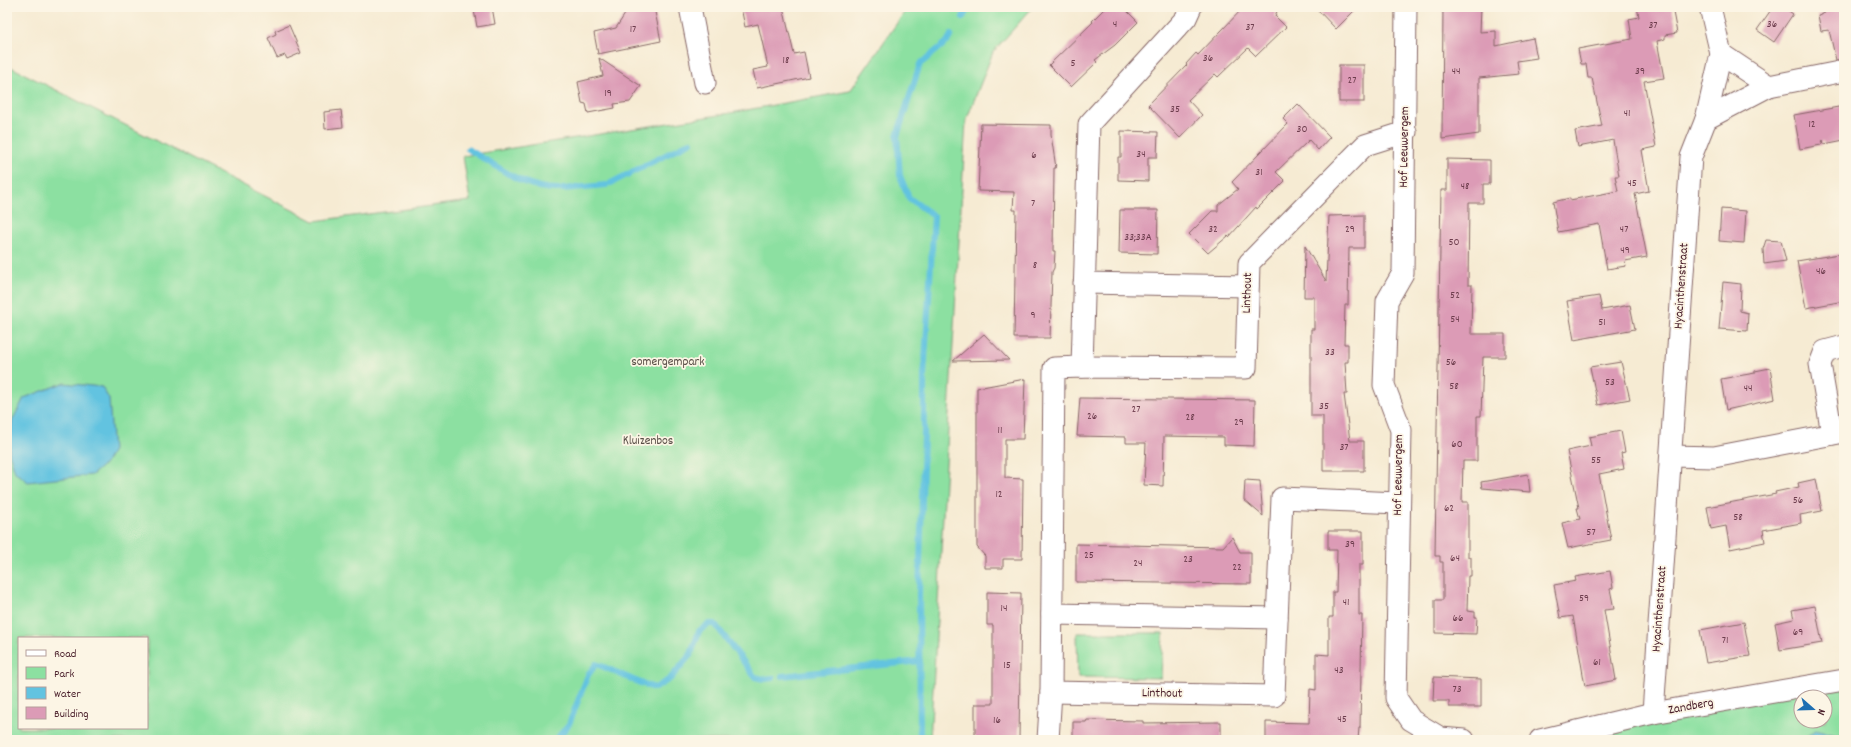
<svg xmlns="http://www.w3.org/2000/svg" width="1851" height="747" viewBox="0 0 1851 747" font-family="Dekko,sans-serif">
<rect width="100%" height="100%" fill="#fcf5e5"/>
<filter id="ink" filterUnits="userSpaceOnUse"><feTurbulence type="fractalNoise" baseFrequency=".025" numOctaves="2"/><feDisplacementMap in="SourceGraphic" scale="8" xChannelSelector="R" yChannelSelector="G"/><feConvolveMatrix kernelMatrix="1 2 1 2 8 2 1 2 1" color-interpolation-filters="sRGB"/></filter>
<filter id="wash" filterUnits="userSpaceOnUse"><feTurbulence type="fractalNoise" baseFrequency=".012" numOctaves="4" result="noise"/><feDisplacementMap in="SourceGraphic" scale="16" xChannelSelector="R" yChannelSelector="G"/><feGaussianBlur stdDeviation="0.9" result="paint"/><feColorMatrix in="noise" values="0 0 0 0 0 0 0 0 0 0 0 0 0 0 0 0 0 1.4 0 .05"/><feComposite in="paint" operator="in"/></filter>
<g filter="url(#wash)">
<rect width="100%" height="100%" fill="#f6ebd3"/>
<g fill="#8ce0a1" stroke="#6b8066" fill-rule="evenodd">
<path d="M 908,7 L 1033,7 L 993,52 L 966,121 L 930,740 L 7,740 L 7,65 L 314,221 L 470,201 L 463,156 L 725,114 L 850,91 ZM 19,638 L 147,638 L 147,728 L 19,728 Z"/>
<path d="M 1077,633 L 1163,633 L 1161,678 L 1078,677 Z"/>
<path d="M 1844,680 L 1844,740 L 1540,740 ZM 1801,697 L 1825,697 L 1825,721 L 1801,721 Z"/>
</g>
<g fill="#62c3e0" stroke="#567186">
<path d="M 63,383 L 102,387 L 109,399 L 113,450 L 106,463 L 92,475 L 28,482 L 15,472 L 9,453 L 12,421 L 24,398 Z"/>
<path d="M 1815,730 L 1840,736 L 1842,740 L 1802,740 Z"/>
</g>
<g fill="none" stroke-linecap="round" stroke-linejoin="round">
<g stroke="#62c3e0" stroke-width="6">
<path d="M 963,17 L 969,7"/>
<path d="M 468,149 C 496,165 525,190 558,189"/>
<path d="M 611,183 L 691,142"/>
<path d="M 563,189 L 606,185"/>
<path d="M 782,676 L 920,661"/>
<path d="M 556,740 L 569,724 L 588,675 L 596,664 C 616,671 634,682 655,688 L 670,679 L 691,654 L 699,631 L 709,624 L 715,624 L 755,677 L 764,679 L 773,678"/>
<path d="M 920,740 L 919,594 L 924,435 L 924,376 L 934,216 L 909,198 L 900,176 L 897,136 L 920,64 L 947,42 L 951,35"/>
</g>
</g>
<g id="blocks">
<g fill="#dc9bb6">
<path d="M 488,7 L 492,7 L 495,24 L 477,27 L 474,10 Z"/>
<path d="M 648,7 L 654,7 L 661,41 L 598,54 L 594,33 L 616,28 L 627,11 Z"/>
<path d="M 741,7 L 783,7 L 794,54 L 804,52 L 809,77 L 757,88 L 753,70 L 768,67 L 758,24 L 745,27 Z"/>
<path d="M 1106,7 L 1123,7 L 1138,22 L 1115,45 L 1095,60 L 1097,62 L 1071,87 L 1049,65 L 1093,22 L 1092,21 Z"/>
<path d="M 1244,7 L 1279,7 L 1275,16 L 1286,27 L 1256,56 L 1248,48 L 1218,77 L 1215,74 L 1188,100 L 1202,115 L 1180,138 L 1148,105 L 1187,65 L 1186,64 L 1196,53 L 1198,55 Z"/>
<path d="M 1315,7 L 1358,7 L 1336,29 Z"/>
<path d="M 1443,7 L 1481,7 L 1480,32 L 1496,31 L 1496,46 L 1533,38 L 1537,58 L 1517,61 L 1519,74 L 1479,78 L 1479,134 L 1442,139 Z"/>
<path d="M 1637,7 L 1672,7 L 1677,33 L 1665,35 L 1665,39 L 1657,41 L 1664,78 L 1644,81 L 1656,147 L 1642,150 L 1649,191 L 1635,194 L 1647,257 L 1625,261 L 1626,266 L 1607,269 L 1599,224 L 1558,232 L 1553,202 L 1570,198 L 1570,200 L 1618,191 L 1615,176 L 1619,176 L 1613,140 L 1578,147 L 1575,131 L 1602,126 L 1592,78 L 1588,78 L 1586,64 L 1581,64 L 1578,49 L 1632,39 L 1629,19 L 1639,17 Z"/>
<path d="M 1773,7 L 1783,7 L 1793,14 L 1774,42 L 1757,30 Z"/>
<path d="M 1824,7 L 1844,7 L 1844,59 L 1836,60 L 1829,30 L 1821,31 L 1818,15 L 1825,13 Z"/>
<path d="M 289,25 L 301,53 L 287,59 L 285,55 L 277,58 L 268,38 L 276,34 L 275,31 Z"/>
<path d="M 599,58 L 641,86 L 630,102 L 614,104 L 615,108 L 588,113 L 586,104 L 582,103 L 578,82 L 603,76 Z"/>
<rect x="1339" y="65" width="25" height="37"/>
<path d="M 1298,104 L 1330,137 L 1318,150 L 1309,140 L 1276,172 L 1285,181 L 1257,209 L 1256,207 L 1229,237 L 1228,236 L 1208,253 L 1189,234 L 1212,211 L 1218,211 L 1218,205 L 1238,189 L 1232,182 L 1288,124 L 1283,119 Z"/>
<path d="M 1844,106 L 1844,140 L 1824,144 L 1823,140 L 1821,145 L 1800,149 L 1794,115 Z"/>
<path d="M 341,110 L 343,127 L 325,129 L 324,112 Z"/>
<path d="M 981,124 L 1051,125 L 1051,135 L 1056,168 L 1054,168 L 1053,251 L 1055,251 L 1054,268 L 1052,272 L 1050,338 L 1014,338 L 1016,210 L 1013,210 L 1014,192 L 978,191 Z"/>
<path d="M 1121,131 L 1158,132 L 1157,157 L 1148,157 L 1148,181 L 1118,180 L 1118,157 L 1121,157 Z"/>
<path d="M 1447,159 L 1490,160 L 1490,184 L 1483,184 L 1483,203 L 1469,203 L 1468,285 L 1472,285 L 1471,334 L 1505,334 L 1505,357 L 1483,357 L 1481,416 L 1477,416 L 1477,461 L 1463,461 L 1462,502 L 1468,502 L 1468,557 L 1471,557 L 1471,576 L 1468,576 L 1467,611 L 1475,612 L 1475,617 L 1477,617 L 1476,634 L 1435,633 L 1435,600 L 1443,600 L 1443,562 L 1440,562 L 1440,556 L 1435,556 L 1436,487 L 1441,190 L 1447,190 Z"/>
<path d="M 1721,209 L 1746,211 L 1744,243 L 1719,241 Z"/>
<path d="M 1120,210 L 1158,210 L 1157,254 L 1119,253 Z"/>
<path d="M 1364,215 L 1364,248 L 1349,248 L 1348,305 L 1345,305 L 1344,344 L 1348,344 L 1348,362 L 1345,362 L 1347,394 L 1344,394 L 1350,441 L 1364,441 L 1364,471 L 1323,471 L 1323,416 L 1311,416 L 1311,329 L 1314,329 L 1314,297 L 1304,297 L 1305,246 L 1326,281 L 1329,216 Z"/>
<path d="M 1766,240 L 1781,241 L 1786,261 L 1764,264 L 1763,249 Z"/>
<path d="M 1839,254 L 1844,284 L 1844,301 L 1806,308 L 1797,261 Z"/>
<path d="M 1723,282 L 1741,284 L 1740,311 L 1748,313 L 1747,331 L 1719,329 Z"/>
<path d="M 1599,296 L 1602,310 L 1630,305 L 1635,329 L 1574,340 L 1567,301 Z"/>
<path d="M 984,334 L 1009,360 L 953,361 Z"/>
<path d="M 1621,362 L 1630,399 L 1598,405 L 1590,367 Z"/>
<path d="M 1770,368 L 1775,399 L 1726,410 L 1721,379 L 1755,373 L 1755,371 Z"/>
<path d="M 1025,379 L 1023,439 L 1005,439 L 1005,478 L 1023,479 L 1022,559 L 1003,559 L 1003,568 L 985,568 L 985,556 L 977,547 L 977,388 Z"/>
<path d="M 1080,398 L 1255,400 L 1254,446 L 1224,445 L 1224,437 L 1164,436 L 1163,486 L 1144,485 L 1146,443 L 1126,443 L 1126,437 L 1077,436 Z"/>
<path d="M 1621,431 L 1625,452 L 1621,453 L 1624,469 L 1599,474 L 1611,540 L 1568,548 L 1562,523 L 1580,519 L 1577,508 L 1579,508 L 1567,451 L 1591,446 L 1589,437 Z"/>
<path d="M 1528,474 L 1530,492 L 1482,488 L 1481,482 Z"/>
<path d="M 1816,479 L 1822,511 L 1800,515 L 1801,523 L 1763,530 L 1765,542 L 1730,549 L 1726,526 L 1711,529 L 1707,507 L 1776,494 L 1775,492 L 1799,487 L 1798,483 Z"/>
<path d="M 1245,480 L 1260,481 L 1263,516 L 1244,500 Z"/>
<path d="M 1328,531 L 1363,531 L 1363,565 L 1359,565 L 1359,615 L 1362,615 L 1360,728 L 1359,728 L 1358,740 L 1266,740 L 1266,722 L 1309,723 L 1310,689 L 1316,690 L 1316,654 L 1329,655 L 1329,617 L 1333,617 L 1333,592 L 1336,592 L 1337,550 L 1328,550 Z"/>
<path d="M 1232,537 L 1240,552 L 1251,552 L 1251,584 L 1076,582 L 1076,544 L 1223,547 Z"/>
<path d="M 1610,571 L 1613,588 L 1610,589 L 1614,609 L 1604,610 L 1616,680 L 1585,686 L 1573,616 L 1560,618 L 1554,585 L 1576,581 L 1575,577 Z"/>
<path d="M 987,592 L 1021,593 L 1019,740 L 975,740 L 975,704 L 993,704 L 993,625 L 987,625 Z"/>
<path d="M 1815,606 L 1822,643 L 1780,650 L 1775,623 L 1794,619 L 1792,610 Z"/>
<path d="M 1744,622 L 1750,656 L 1706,663 L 1700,630 Z"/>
<path d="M 1434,677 L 1481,679 L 1481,707 L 1449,707 L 1449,701 L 1433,701 Z"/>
<path d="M 1087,720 L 1143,721 L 1143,723 L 1221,722 L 1221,740 L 1073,740 L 1073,722 L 1086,722 Z"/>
</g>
</g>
</g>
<g filter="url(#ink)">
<use href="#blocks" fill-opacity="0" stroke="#866666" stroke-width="1"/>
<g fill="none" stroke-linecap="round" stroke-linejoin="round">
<g stroke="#866666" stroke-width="23">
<g id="minor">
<path d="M 690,7 L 705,83"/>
<path d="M 1406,7 L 1403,273 L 1387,301 L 1384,385 L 1401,430 L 1396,698 L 1411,720 L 1441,738 L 1464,740"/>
<path d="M 1721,54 L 1769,86"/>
<path d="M 1706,119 L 1769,86 L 1844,71"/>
<path d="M 1084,283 L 1248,286"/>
<path d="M 1082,367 L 1089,124 L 1186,18 L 1191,7"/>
<path d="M 1832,434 L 1820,364 L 1825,351 L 1844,346"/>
<path d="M 1671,456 L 1714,457 L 1844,432"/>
<path d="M 1398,503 L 1282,498 L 1274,696 L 1051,692 L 1054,368 L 1082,367 L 1246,368 L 1249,263 L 1365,145 L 1406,132"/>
<path d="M 1052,614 L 1277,618"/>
<path d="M 1653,713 L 1691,157 L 1706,119 L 1721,54 L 1710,7"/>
<path d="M 1048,740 L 1051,692"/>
<path d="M 1540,740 L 1653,713 L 1844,680"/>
</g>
</g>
<use href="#minor" stroke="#fff" stroke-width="21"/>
</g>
</g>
<g text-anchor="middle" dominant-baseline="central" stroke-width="3.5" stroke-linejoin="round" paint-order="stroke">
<g font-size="11" fill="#6e3e4e">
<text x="1115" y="25">4</text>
<text x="1772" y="25">36</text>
<text x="1653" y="26">37</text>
<text x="1250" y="28">37</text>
<text x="633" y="30">17</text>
<text x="1208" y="59">36</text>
<text x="786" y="61">18</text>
<text x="1073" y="64">5</text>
<text x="1456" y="72">44</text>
<text x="1640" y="72">39</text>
<text x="1352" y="81">27</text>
<text x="608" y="94">19</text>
<text x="1175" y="110">35</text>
<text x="1627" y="114">41</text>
<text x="1812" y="125">12</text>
<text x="1302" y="130">30</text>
<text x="1141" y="155">34</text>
<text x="1034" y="156">6</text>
<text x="1259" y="173">31</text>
<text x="1632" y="184">45</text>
<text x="1465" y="187">48</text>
<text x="1033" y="204">7</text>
<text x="1213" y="230">32</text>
<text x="1350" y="230">29</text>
<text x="1624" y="230">47</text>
<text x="1138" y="238">33;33A</text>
<text x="1454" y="243">50</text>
<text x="1625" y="251">49</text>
<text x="1035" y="266">8</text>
<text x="1821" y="272">46</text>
<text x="1455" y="296">52</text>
<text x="1033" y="316">9</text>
<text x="1455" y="320">54</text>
<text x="1602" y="323">51</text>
<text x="1330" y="353">33</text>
<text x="1451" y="363">56</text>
<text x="1610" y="383">53</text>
<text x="1454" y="387">58</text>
<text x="1748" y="389">44</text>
<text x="1324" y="407">35</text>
<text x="1136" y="410">27</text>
<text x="1092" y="417">26</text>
<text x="1190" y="418">28</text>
<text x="1239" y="423">29</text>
<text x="1000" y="431">11</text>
<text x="1457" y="445">60</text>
<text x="1344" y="448">37</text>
<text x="1596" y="461">55</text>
<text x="999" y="495">12</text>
<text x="1798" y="501">56</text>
<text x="1449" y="509">62</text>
<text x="1738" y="518">58</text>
<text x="1591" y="533">57</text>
<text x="1350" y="545">39</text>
<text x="1089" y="556">25</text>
<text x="1455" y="559">64</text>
<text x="1188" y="560">23</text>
<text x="1138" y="564">24</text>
<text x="1237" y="568">22</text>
<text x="1584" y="599">59</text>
<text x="1346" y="603">41</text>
<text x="1004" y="609">14</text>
<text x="1458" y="619">66</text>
<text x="1798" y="633">69</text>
<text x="1725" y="641">71</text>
<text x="1597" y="663">61</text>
<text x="1007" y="666">15</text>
<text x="1339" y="671">43</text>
<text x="1457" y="690">73</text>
<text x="1342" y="720">45</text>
<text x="997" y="721">16</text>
</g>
<g font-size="13" fill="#4a1f2b" stroke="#fcf5e5">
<text transform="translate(1405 147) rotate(-89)">Hof Leeuwergem</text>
<text transform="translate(1682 286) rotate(-86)">Hyacinthenstraat</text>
<text transform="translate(1248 293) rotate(-88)">Linthout</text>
<text transform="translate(1399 475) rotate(-89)">Hof Leeuwergem</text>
<text transform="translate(1660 609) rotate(-86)">Hyacinthenstraat</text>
<text transform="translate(1162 694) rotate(1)">Linthout</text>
<text transform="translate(1691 707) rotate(-10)">Zandberg</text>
</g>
<g font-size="13" fill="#5a4f48" stroke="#fcf5e5">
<text x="668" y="362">somergempark</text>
<text x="648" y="441">Kluizenbos</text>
</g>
</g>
<rect width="1851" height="747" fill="none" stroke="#fcf5e5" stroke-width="24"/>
<rect x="18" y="637" width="130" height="92" fill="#fcf5e5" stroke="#b59f9b"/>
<rect x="26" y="650" width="20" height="6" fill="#ffffff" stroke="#b59f9b"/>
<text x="54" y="657" font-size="12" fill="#4a1f2b">Road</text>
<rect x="26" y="667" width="20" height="12" fill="#8ce0a1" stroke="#b59f9b"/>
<text x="54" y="677" font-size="12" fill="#4a1f2b">Park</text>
<rect x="26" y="687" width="20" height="12" fill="#62c3e0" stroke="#b59f9b"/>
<text x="54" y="697" font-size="12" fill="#4a1f2b">Water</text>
<rect x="26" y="707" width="20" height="12" fill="#dc9bb6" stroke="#b59f9b"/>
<text x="54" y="717" font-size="12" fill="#4a1f2b">Building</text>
<g transform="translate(1813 709) rotate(110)"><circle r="19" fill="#fcf5e5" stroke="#b59f9b"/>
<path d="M0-3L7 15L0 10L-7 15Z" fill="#1f6fb2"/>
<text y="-6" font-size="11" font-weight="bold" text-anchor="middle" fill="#4a1f2b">N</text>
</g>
</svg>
